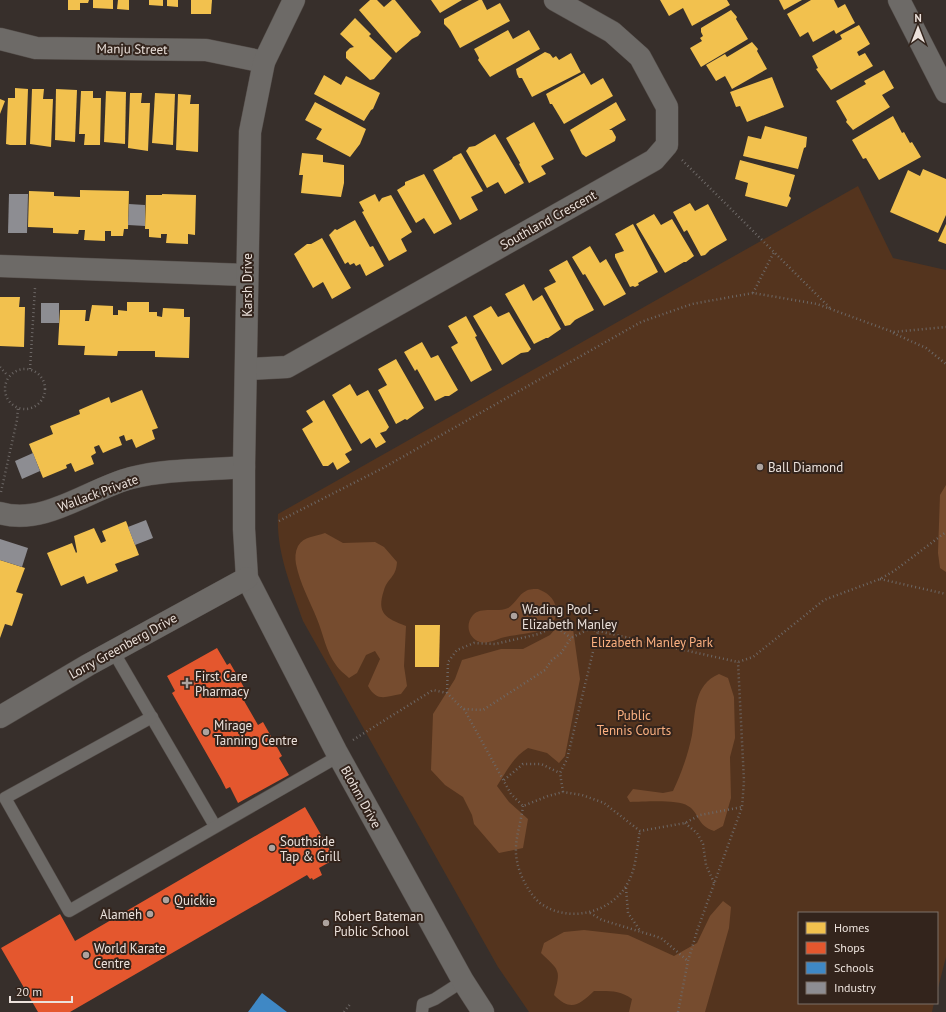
<svg xmlns="http://www.w3.org/2000/svg" width="946" height="1012" viewBox="0 0 946 1012" font-family="'PT Sans',sans-serif">
<rect width="100%" height="100%" fill="#372f2b"/>
<path fill="#54341e" d="M 858,186 L 893,258 L 946,270 L 946,957 L 937,992 L 937,913 L 799,913 L 799,1003 L 934,1003 L 932,1012 L 529,1012 L 498,967 L 303,621 C 291,586 276,552 278,514 Z"/>
<g fill="#764c2f">
<path d="M 946,485 L 946,572 L 940,568 L 938,553 L 940,495 Z"/>
<path d="M 325,533 L 343,543 L 375,542 L 384,547 L 397,562 C 396,578 388,577 384,590 C 376,614 386,618 406,626 L 404,666 L 407,686 L 401,694 C 385,697 377,702 368,686 L 380,659 L 375,651 L 366,655 L 357,673 L 349,678 C 345,674 339,670 336,665 C 326,652 323,633 317,619 C 310,601 300,584 296,564 C 295,558 295,552 298,546 C 304,536 315,537 325,533 Z"/>
<path d="M 563,620 L 572,622 L 580,679 L 565,756 L 559,763 L 547,753 L 528,748 C 513,757 506,772 497,786 L 509,802 L 528,819 L 523,848 L 499,853 L 474,824 L 472,815 L 463,797 L 445,785 L 431,770 L 433,714 L 455,679 L 462,660 L 501,649 L 523,649 L 550,635 Z"/>
<path d="M 719,674 L 728,678 L 734,697 L 735,738 L 730,757 L 731,798 L 723,826 L 714,831 C 696,825 700,813 688,806 C 677,799 644,802 630,802 L 627,797 L 633,789 L 663,793 L 673,791 C 681,774 688,755 692,735 C 696,712 693,685 719,674 Z"/>
<path d="M 723,901 L 731,907 L 729,928 L 705,1012 L 629,1012 L 632,999 C 620,990 609,991 594,991 C 579,1005 571,1012 554,995 C 561,970 560,971 541,953 L 544,943 L 564,932 L 584,930 L 628,935 L 674,956 L 697,943 L 710,916 Z"/>
</g>
<path fill="#74482b" d="M 538,589 C 547,593 554,597 556,608 C 560,636 519,632 501,638 C 495,640 487,644 480,642 C 468,638 465,624 473,615 C 481,606 498,613 508,608 C 515,604 519,594 526,591 C 529,589 535,589 538,589 Z"/>
<g fill="#f2c14e">
<path d="M 68,0 L 89,0 L 88,3 L 80,3 L 80,10 L 68,10 Z"/>
<path d="M 93,0 L 113,0 L 113,9 L 93,8 Z"/>
<path d="M 118,0 L 129,0 L 129,10 L 117,9 Z"/>
<path d="M 149,0 L 163,0 L 163,6 L 149,5 Z"/>
<path d="M 167,0 L 178,0 L 178,7 L 167,6 Z"/>
<path d="M 191,0 L 212,0 L 211,14 L 191,14 Z"/>
<path d="M 370,0 L 377,0 L 384,7 L 392,0 L 395,0 L 421,32 L 418,36 L 412,39 L 396,53 L 359,10 Z"/>
<path d="M 431,0 L 462,0 L 440,13 Z"/>
<path d="M 479,0 L 482,0 L 487,10 L 500,3 L 510,21 L 460,48 L 450,30 L 444,24 L 444,19 Z"/>
<path d="M 660,0 L 727,0 L 730,5 L 692,26 L 683,8 L 669,16 Z"/>
<path d="M 779,0 L 802,0 L 784,10 Z"/>
<path d="M 811,0 L 834,0 L 838,8 L 845,4 L 855,23 L 836,34 L 834,30 L 813,42 L 808,32 L 800,37 L 787,14 Z"/>
<path d="M 731,10 L 737,17 L 736,19 L 748,39 L 701,67 L 690,48 L 702,41 L 700,38 L 703,36 L 701,32 L 701,28 Z"/>
<path d="M 355,18 L 371,34 L 369,36 L 392,58 L 374,79 L 370,80 L 346,58 L 346,52 L 350,48 L 354,47 L 340,34 Z"/>
<path d="M 859,25 L 870,44 L 857,52 L 859,56 L 865,53 L 873,66 L 831,90 L 816,69 L 818,68 L 812,56 L 842,39 L 840,35 Z"/>
<path d="M 508,30 L 513,39 L 529,30 L 540,49 L 490,77 L 478,60 L 479,58 L 474,49 Z"/>
<path d="M 752,42 L 758,49 L 757,51 L 767,69 L 732,89 L 725,76 L 716,81 L 706,65 L 725,54 L 727,57 Z"/>
<path d="M 545,52 L 550,54 L 553,58 L 556,56 L 559,60 L 571,53 L 581,72 L 532,97 L 522,78 L 519,78 L 517,74 L 516,69 Z"/>
<path d="M 884,70 L 894,88 L 882,95 L 890,107 L 853,130 L 846,122 L 847,120 L 836,101 L 866,84 L 864,81 Z"/>
<path d="M 584,73 L 591,85 L 603,78 L 613,96 L 564,124 L 552,104 L 550,104 L 546,94 Z"/>
<path d="M 324,75 L 341,85 L 346,76 L 380,93 L 373,109 L 371,110 L 364,121 L 314,94 Z"/>
<path d="M 772,77 L 784,107 L 747,122 L 740,106 L 736,107 L 730,92 Z"/>
<path d="M 15,88 L 28,89 L 26,145 L 10,145 L 6,144 L 8,98 L 15,98 Z"/>
<path d="M 32,89 L 44,89 L 43,99 L 53,99 L 51,147 L 30,144 Z"/>
<path d="M 56,89 L 77,90 L 75,142 L 55,140 Z"/>
<path d="M 81,91 L 93,91 L 93,98 L 101,98 L 100,145 L 84,145 L 85,134 L 79,134 Z"/>
<path d="M 106,91 L 126,92 L 125,144 L 104,142 Z"/>
<path d="M 130,93 L 142,93 L 141,103 L 150,103 L 148,151 L 128,148 Z"/>
<path d="M 155,93 L 175,94 L 173,145 L 152,143 Z"/>
<path d="M 178,94 L 191,95 L 190,104 L 199,104 L 198,152 L 176,150 Z"/>
<path d="M 0,99 L 5,101 L 0,114 Z"/>
<path d="M 315,102 L 366,129 L 360,144 L 350,157 L 316,139 L 322,129 L 305,120 Z"/>
<path d="M 616,102 L 626,120 L 609,130 L 612,130 L 616,137 L 615,141 L 586,157 L 582,154 L 570,130 Z"/>
<path d="M 893,116 L 902,133 L 904,132 L 910,143 L 912,142 L 921,157 L 879,180 L 866,158 L 863,159 L 852,140 Z"/>
<path d="M 534,122 L 554,159 L 541,166 L 546,174 L 529,183 L 519,164 L 520,163 L 506,138 Z"/>
<path d="M 765,126 L 807,137 L 806,147 L 804,148 L 798,169 L 743,156 L 748,136 L 761,139 Z"/>
<path d="M 495,134 L 524,183 L 505,194 L 498,182 L 487,188 L 466,151 L 469,147 L 475,146 Z"/>
<path d="M 302,153 L 323,155 L 323,162 L 344,165 L 344,183 L 341,197 L 301,193 L 303,175 L 299,175 Z"/>
<path d="M 461,153 L 483,191 L 471,197 L 478,210 L 460,220 L 433,170 L 452,159 L 453,157 Z"/>
<path d="M 740,160 L 795,175 L 789,196 L 791,198 L 787,207 L 745,196 L 748,183 L 735,179 Z"/>
<path d="M 923,169 L 946,179 L 946,215 L 938,233 L 890,212 L 908,170 L 920,176 Z"/>
<path d="M 424,174 L 452,224 L 434,234 L 424,218 L 416,223 L 397,190 L 405,185 L 405,182 Z"/>
<path d="M 80,190 L 129,191 L 128,229 L 124,229 L 123,236 L 111,236 L 111,231 L 105,231 L 105,241 L 84,240 L 85,230 L 79,230 L 78,234 L 53,233 L 53,228 L 28,227 L 29,191 L 54,192 L 54,196 L 80,197 Z"/>
<path d="M 162,194 L 196,195 L 195,235 L 188,234 L 188,244 L 166,243 L 167,234 L 161,234 L 161,238 L 149,237 L 149,229 L 145,229 L 146,195 L 162,195 Z"/>
<path d="M 375,194 L 379,202 L 382,198 L 391,195 L 412,232 L 401,239 L 407,251 L 389,261 L 362,212 L 364,211 L 359,202 Z"/>
<path d="M 690,203 L 695,211 L 708,204 L 727,240 L 710,250 L 705,255 L 701,256 L 687,230 L 684,232 L 673,212 Z"/>
<path d="M 654,214 L 661,225 L 672,219 L 694,256 L 686,262 L 684,262 L 665,273 L 636,224 Z"/>
<path d="M 355,220 L 370,247 L 373,246 L 384,266 L 366,276 L 360,264 L 356,266 L 354,263 L 350,265 L 348,262 L 345,264 L 329,235 L 335,229 L 337,230 Z"/>
<path d="M 633,224 L 658,272 L 638,283 L 639,285 L 635,287 L 633,286 L 630,287 L 615,257 L 615,254 L 624,251 L 615,234 Z"/>
<path d="M 946,224 L 946,244 L 938,241 Z"/>
<path d="M 322,238 L 351,288 L 332,299 L 323,282 L 313,288 L 294,254 L 307,244 L 311,244 Z"/>
<path d="M 590,246 L 600,263 L 606,259 L 626,294 L 604,306 L 585,274 L 583,275 L 572,257 Z"/>
<path d="M 567,260 L 594,310 L 575,320 L 570,325 L 565,326 L 544,288 L 556,282 L 549,270 Z"/>
<path d="M 524,284 L 533,301 L 542,295 L 561,329 L 548,338 L 546,338 L 534,344 L 505,294 Z"/>
<path d="M 0,297 L 20,297 L 19,307 L 25,307 L 24,347 L 0,346 Z"/>
<path d="M 127,302 L 149,302 L 149,312 L 157,312 L 157,316 L 162,317 L 163,308 L 184,309 L 184,317 L 190,317 L 189,358 L 155,357 L 155,351 L 118,351 L 117,356 L 84,355 L 85,346 L 58,345 L 60,310 L 86,310 L 85,321 L 89,321 L 92,305 L 113,306 L 113,315 L 118,315 L 118,310 L 127,311 Z"/>
<path d="M 491,306 L 498,317 L 509,312 L 531,349 L 528,352 L 521,353 L 502,365 L 473,316 Z"/>
<path d="M 466,316 L 477,336 L 475,337 L 492,370 L 471,382 L 451,347 L 458,343 L 448,326 Z"/>
<path d="M 422,342 L 431,358 L 438,355 L 458,390 L 449,396 L 445,396 L 435,401 L 417,369 L 415,371 L 404,352 Z"/>
<path d="M 396,359 L 424,408 L 407,420 L 405,419 L 396,424 L 378,390 L 387,385 L 378,369 Z"/>
<path d="M 350,384 L 357,396 L 368,390 L 389,427 L 386,431 L 380,433 L 386,442 L 376,448 L 370,438 L 361,444 L 332,395 Z"/>
<path d="M 142,390 L 158,428 L 152,430 L 155,439 L 136,448 L 132,439 L 126,441 L 124,435 L 119,437 L 122,445 L 112,449 L 103,453 L 99,445 L 94,447 L 96,453 L 91,456 L 94,464 L 75,472 L 71,463 L 66,465 L 67,468 L 43,478 L 29,444 L 53,434 L 50,426 L 80,414 L 79,410 L 109,397 L 111,403 Z"/>
<path d="M 324,400 L 352,450 L 345,454 L 350,462 L 337,470 L 333,462 L 328,466 L 323,466 L 302,429 L 313,422 L 306,411 Z"/>
<path d="M 126,521 L 139,555 L 115,564 L 118,571 L 87,584 L 84,576 L 61,586 L 47,553 L 72,543 L 76,553 L 77,552 L 74,536 L 94,528 L 101,543 L 106,541 L 102,531 Z"/>
<path d="M 0,560 L 25,568 L 16,592 L 23,594 L 12,626 L 5,624 L 0,638 Z"/>
<path d="M 415,625 L 440,625 L 439,667 L 415,667 Z"/>
</g>
<g fill="#e4572e">
<path d="M 217,648 L 227,665 L 230,663 L 249,696 L 243,699 L 258,725 L 263,722 L 282,756 L 279,758 L 289,775 L 238,803 L 230,787 L 226,789 L 221,779 L 172,693 L 175,691 L 167,676 Z"/>
<path d="M 305,807 L 335,859 L 319,868 L 322,875 L 313,880 L 312,878 L 310,879 L 307,875 L 70,1012 L 38,1012 L 1,948 L 60,914 L 75,941 Z"/>
</g>
<path fill="#3f88c5" d="M 262,993 L 287,1012 L 248,1012 Z"/>
<g fill="#8d8d92">
<path d="M 9,194 L 28,194 L 27,233 L 8,233 Z"/>
<path d="M 129,204 L 145,205 L 145,226 L 128,225 Z"/>
<rect x="41" y="303" width="18" height="20"/>
<path d="M 33,453 L 40,471 L 22,479 L 15,461 Z"/>
<path d="M 146,520 L 153,538 L 135,545 L 128,527 Z"/>
<path d="M 0,539 L 28,548 L 22,567 L 0,560 Z"/>
</g>
<g fill="none" stroke-linecap="round" stroke-linejoin="round">
<g stroke="#534c48" stroke-width="13">
<g id="service">
<path d="M 113,651 L 215,826"/>
<path d="M 152,717 L 5,798 L 69,911 L 339,756"/>
<path d="M 422,1012 L 423,1004 L 435,999 L 463,981"/>
</g>
</g>
<g stroke="#534c48" stroke-width="23">
<g id="minor">
<path d="M 899,0 L 946,92"/>
<path d="M 0,39 L 36,48 L 206,50 L 264,62"/>
<path d="M 0,266 L 246,275"/>
<path d="M 247,369 L 287,367 L 654,160 L 667,145 L 667,107 L 640,57 L 612,32 L 555,0"/>
<path d="M 0,513 C 45,526 89,489 131,478 C 167,469 207,470 244,467"/>
</g>
</g>
<g stroke="#534c48" stroke-width="23">
<g id="tertiary">
<path d="M 294,0 L 264,62 L 250,132 L 244,467 L 244,529 L 247,578 L 336,751 L 463,981 L 483,1012"/>
<path d="M 0,717 L 88,665 L 247,578"/>
</g>
</g>
<g stroke="#6d6866" stroke-width="2.5" stroke-dasharray="1 3" stroke-linecap="butt">
<path d="M 682,160 L 830,308"/>
<path d="M 753,293 L 774,252"/>
<path d="M 893,333 L 926,348 L 946,364"/>
<path d="M 0,367 L 8,376"/>
<circle cx="25" cy="389" r="20"/>
<path d="M 30,369 L 35,288"/>
<path d="M 1,492 L 17,420 L 18,408"/>
<path d="M 279,521 L 383,468 L 641,322 L 692,304 L 753,293 L 817,304 L 893,332 L 946,327"/>
<path d="M 880,579 L 946,594"/>
<path d="M 447,693 L 448,662 L 457,650 L 474,643 L 495,644 L 539,634 L 555,626 L 571,638"/>
<path d="M 464,709 L 511,794 L 523,806 L 548,796 L 563,792 L 582,795 L 604,803 L 640,831 L 685,823 L 700,815 L 742,807"/>
<path d="M 353,740 L 433,690 L 447,693 L 463,709 L 483,710 L 545,670 L 551,661 L 561,653 L 571,638 L 589,629 L 738,662 L 753,657 L 824,600 L 880,579 L 894,571 L 946,532"/>
<path d="M 504,780 L 523,764 L 541,764 L 560,773"/>
<path d="M 563,792 L 560,773 L 567,759 L 598,631"/>
<path d="M 523,806 C 521,824 513,843 517,861 C 519,874 529,894 540,903 C 567,923 609,914 626,886 C 637,869 636,850 640,831"/>
<path d="M 685,823 L 697,833 L 703,844 L 706,865 L 715,885"/>
<path d="M 626,888 L 628,913 L 641,932"/>
<path d="M 590,913 L 602,920 L 661,938 L 688,961"/>
<path d="M 344,1012 L 351,1003"/>
<path d="M 678,1012 L 688,961 L 698,928 L 742,807 L 744,781 L 738,662"/>
</g>
<use href="#service" stroke="#6d6a67" stroke-width="12"/>
<use href="#minor" stroke="#6d6a67" stroke-width="22"/>
<use href="#tertiary" stroke="#6d6a67" stroke-width="22"/>
</g>
<g fill="#ada39e" stroke="#33241c" stroke-width="1.5">
<circle cx="760" cy="467" r="4"/>
<circle cx="514" cy="616" r="4"/>
<path d="M185 677h4v4h4v4h-4v4h-4v-4h-4v-4h4z"/>
<circle cx="206" cy="732" r="4"/>
<circle cx="272" cy="848" r="4"/>
<circle cx="166" cy="900" r="4"/>
<circle cx="150" cy="914" r="4"/>
<circle cx="326" cy="923" r="4"/>
<circle cx="86" cy="955" r="4"/>
</g>
<g text-anchor="middle" dominant-baseline="central" stroke-width="4" stroke-linejoin="round" paint-order="stroke">
<g font-size="13" fill="#ece2dc" stroke="#33241c">
<text transform="translate(132 49) rotate(1)">Manju Street</text>
<text transform="translate(548 220) rotate(-29)">Southland Crescent</text>
<text transform="translate(247 285) rotate(-90)">Karsh Drive</text>
<text transform="translate(98 493) rotate(-20)">Wallack Private</text>
<text transform="translate(123 646) rotate(-29)">Lorry Greenberg Drive</text>
<text transform="translate(361 797) rotate(61)">Blohm Drive</text>
</g>
<g font-size="13" fill="#ece2dc" stroke="#33241c" text-anchor="start">
<text x="768" y="467">Ball Diamond</text>
<text x="522" y="609">Wading Pool -<tspan x="522" dy="15">Elizabeth Manley</tspan></text>
<text x="195" y="676">First Care<tspan x="195" dy="15">Pharmacy</tspan></text>
<text x="214" y="725">Mirage<tspan x="214" dy="15">Tanning Centre</tspan></text>
<text x="280" y="841">Southside<tspan x="280" dy="15">Tap &amp; Grill</tspan></text>
<text x="174" y="900">Quickie</text>
<text x="142" y="914" text-anchor="end">Alameh</text>
<text x="334" y="916">Robert Bateman<tspan x="334" dy="15">Public School</tspan></text>
<text x="94" y="948">World Karate<tspan x="94" dy="15">Centre</tspan></text>
</g>
<g font-size="13" fill="#fbb080" stroke="#33241c">
<text x="652" y="642">Elizabeth Manley Park</text>
<text x="634" y="715">Public<tspan x="634" dy="15">Tennis Courts</tspan></text>
</g>
</g>
<rect x="798" y="912" width="140" height="92" fill="#33241c" stroke="#7d7069"/>
<rect x="806" y="922" width="20" height="12" fill="#f2c14e" stroke="#7d7069"/>
<text x="834" y="932" font-size="12" fill="#ece2dc">Homes</text>
<rect x="806" y="942" width="20" height="12" fill="#e4572e" stroke="#7d7069"/>
<text x="834" y="952" font-size="12" fill="#ece2dc">Shops</text>
<rect x="806" y="962" width="20" height="12" fill="#3f88c5" stroke="#7d7069"/>
<text x="834" y="972" font-size="12" fill="#ece2dc">Schools</text>
<rect x="806" y="982" width="20" height="12" fill="#8d8d92" stroke="#7d7069"/>
<text x="834" y="992" font-size="12" fill="#ece2dc">Industry</text>
<g transform="translate(918 28)" stroke="#33241c" stroke-width="3" paint-order="stroke">
<path d="M0-3L7 15L0 10L-7 15Z" fill="#ece2dc"/>
<text y="-6" font-size="11" font-weight="bold" text-anchor="middle" fill="#ece2dc">N</text>
</g>
<path d="M10 996v6h62v-6" fill="none" stroke="#ece2dc" stroke-width="2"/>
<text x="16" y="996" font-size="12" fill="#ece2dc" stroke="#33241c" stroke-width="3" paint-order="stroke">20 m</text>
</svg>
